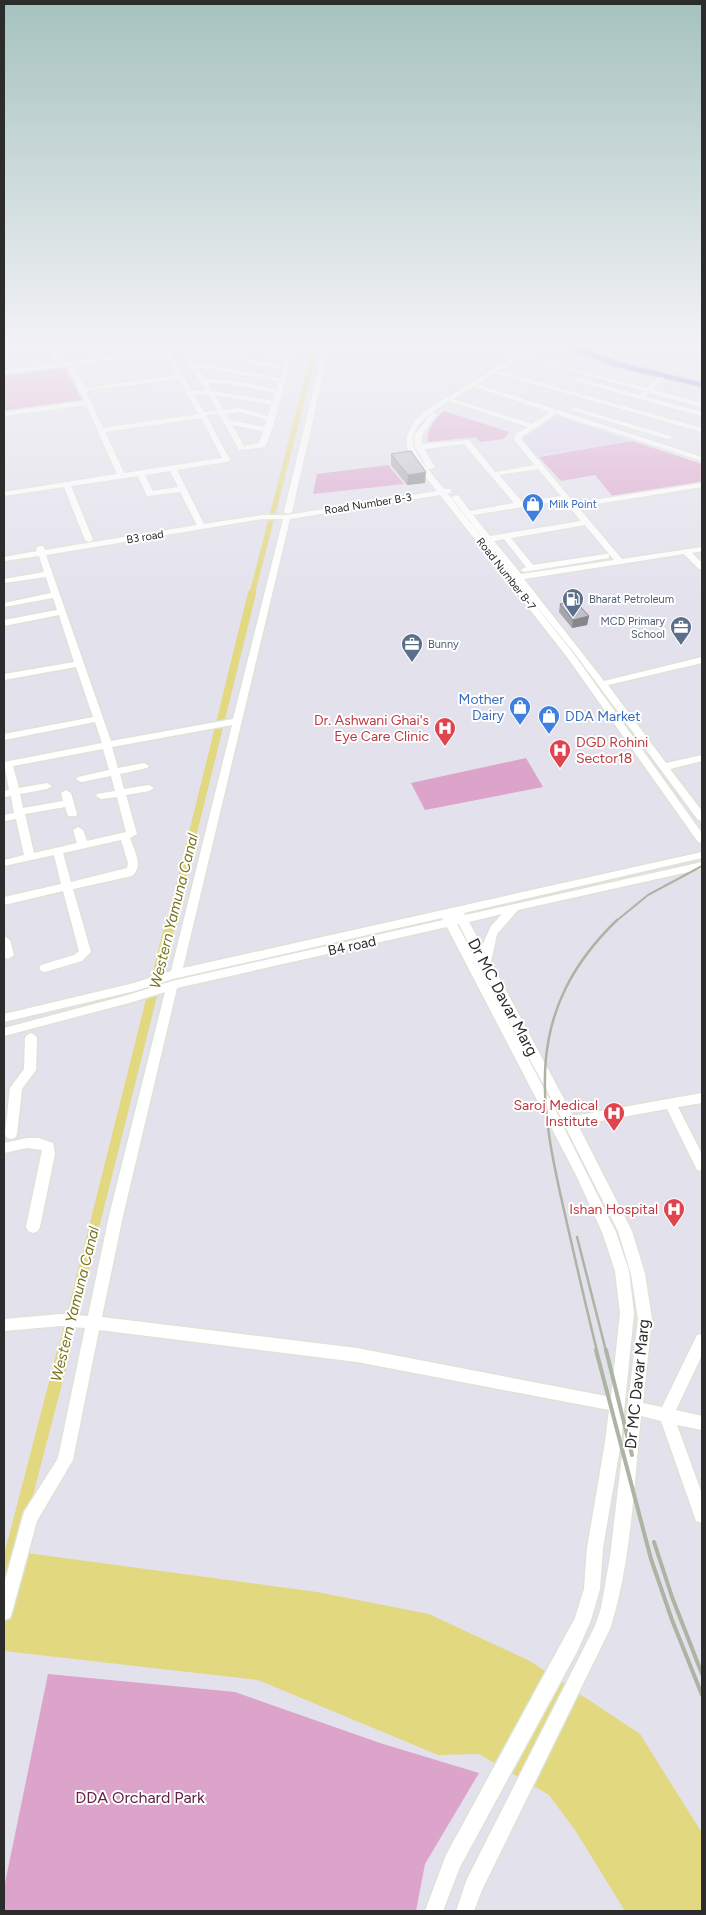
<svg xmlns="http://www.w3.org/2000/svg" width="706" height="1915" viewBox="0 0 706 1915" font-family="Figtree,sans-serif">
<rect width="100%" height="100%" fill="#e3e1ec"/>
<g fill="#e0e6e0">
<path d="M 349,345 L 449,345 L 442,351 L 348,348 Z"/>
<path d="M 586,345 L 702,345 L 702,379 L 621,358 Z"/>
</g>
<path fill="#dad2ec" d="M 558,415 L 629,441 L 537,456 L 522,438 Z"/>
<g fill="#dca4cb">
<path d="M 65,366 L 82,401 L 4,412 L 4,374 Z"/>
<path d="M 444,411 L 509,432 L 504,439 L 480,442 L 476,437 L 428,442 C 426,429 435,419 444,411 Z"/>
<path d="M 632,441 L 702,464 L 702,483 L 613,497 L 595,475 L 561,481 L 539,457 Z"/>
<path d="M 388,465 L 404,484 L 313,494 L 317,474 Z"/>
<path d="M 526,758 L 543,787 L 425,810 L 411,783 Z"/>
<path d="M 48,1674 L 235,1692 L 380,1743 L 479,1773 L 425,1864 L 416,1911 L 4,1911 L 4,1888 Z"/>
</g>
<path fill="#e2d880" d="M 4,1550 L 317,1592 L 429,1614 L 530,1661 L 640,1734 L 702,1833 L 702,1911 L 625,1911 L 575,1830 L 549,1795 L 479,1754 L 438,1755 L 258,1680 L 4,1651 Z"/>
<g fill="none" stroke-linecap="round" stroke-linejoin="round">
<path stroke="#e2d880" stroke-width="5.5" d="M 252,594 L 316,345"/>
<path stroke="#e2d880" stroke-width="8" d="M 171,922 L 252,593"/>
<path stroke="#e2d880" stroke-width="10" d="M 63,1351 L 171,920"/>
<path stroke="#e2d880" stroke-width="13" d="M 4,1581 L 64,1350"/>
<g stroke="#dde3d6" stroke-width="3">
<g id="minor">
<path d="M 46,345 L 52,345 L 60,363 L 162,350 L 160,345 L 166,345 L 168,349 L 180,347 L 179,345 L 185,345 L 187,348 L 284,366 L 286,358 L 231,345 L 242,345 L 292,356 L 272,430 L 265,447 L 239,450 L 219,414 L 206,415 L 230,460 L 226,462 L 177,470 L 204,524 L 262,515 L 287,515 L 437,491 C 414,462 390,445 423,412 L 533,345 L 540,345 L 524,356 L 646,388 L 664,373 L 668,373 L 668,375 L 652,389 L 702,403 L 702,407 L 649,393 L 643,396 L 702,412 L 702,416 L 575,381 L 574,380 L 577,378 L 640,395 L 643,391 L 524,358 L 524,356 L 499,371 L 702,428 L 702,432 L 495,373 L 477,384 L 702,457 L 702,461 L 556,414 L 522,437 L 522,440 L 574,503 L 702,483 L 702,487 L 578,507 L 622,559 L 702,547 L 702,551 L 692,553 L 702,563 L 702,569 L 699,569 L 684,554 L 524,579 L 604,681 L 702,657 L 702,663 L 608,685 L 666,763 L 702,755 L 702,761 L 670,769 L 702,811 L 702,821 L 698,820 L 576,655 L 515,580 L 573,653 L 702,833 L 702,843 L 698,842 L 567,657 L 440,495 L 290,519 L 183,968 L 702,852 L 702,858 L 464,913 L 465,915 L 702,862 L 702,869 L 518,910 L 497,934 L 491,962 L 573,1116 L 702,1093 L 702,1103 L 678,1107 L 702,1154 L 702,1171 L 697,1170 L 667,1109 L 578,1125 L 632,1231 L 645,1274 L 652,1319 L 643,1403 L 662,1407 L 697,1335 L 702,1334 L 702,1355 L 676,1410 L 702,1416 L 702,1430 L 677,1425 L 702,1494 L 702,1523 L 696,1521 L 694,1515 L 661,1421 L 641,1416 C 634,1484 631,1565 610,1629 L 482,1890 L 474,1911 L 456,1911 L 467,1879 L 595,1626 L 601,1608 L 610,1557 L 638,1319 L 631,1274 L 618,1231 L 566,1128 L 564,1128 L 616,1232 L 629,1271 L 634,1313 L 621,1442 L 603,1548 L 600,1589 L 591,1620 L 578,1650 L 460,1867 L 443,1911 L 425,1911 L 446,1855 L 575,1618 L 584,1589 L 587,1548 L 605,1442 L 609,1410 L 357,1362 L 99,1330 L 73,1460 L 37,1521 L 12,1612 L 10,1618 L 4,1620 L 4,1584 L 24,1512 L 58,1458 L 85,1328 L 61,1326 L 4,1331 L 4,1319 L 61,1314 L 88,1316 L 109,1216 L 165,992 L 129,1003 L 4,1036 L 4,1028 L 128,995 L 172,981 L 443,920 L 442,918 L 173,979 L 135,991 L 4,1022 L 4,1014 L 134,983 L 171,971 L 232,725 L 112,747 L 118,768 L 144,763 L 149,766 L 147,768 L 120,774 L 124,789 L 149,785 L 154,788 L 149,791 L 126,795 L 137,834 L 130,838 C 134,850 144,866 132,876 L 73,889 L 91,952 L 82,961 L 45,972 L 41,971 L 39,968 L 41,965 L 74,955 L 79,951 L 63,891 L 4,905 L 4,897 L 61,884 L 54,855 L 4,866 L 4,860 L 24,855 L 16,819 L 4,821 L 4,815 L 14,813 L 11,796 L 4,797 L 4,791 L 9,790 L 4,762 L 102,743 L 95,722 L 4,740 L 4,734 L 93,717 L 76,667 L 4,680 L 4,674 L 74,662 L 59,615 L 4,626 L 4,620 L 57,610 L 53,598 L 4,607 L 4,603 L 51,593 L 46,577 L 4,583 L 4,579 L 44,572 L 39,556 L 4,561 L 4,557 L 37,551 L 36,548 L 40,546 L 43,546 L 45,550 L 197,525 L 180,492 L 147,496 L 138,476 L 71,486 L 93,540 L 89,542 L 85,540 L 64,487 L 4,496 L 4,492 L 117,474 L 86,405 L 4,416 L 4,412 L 84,401 L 68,366 L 4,374 L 4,370 L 54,364 ZM 182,351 L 205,390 L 192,391 L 170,353 ZM 189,352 L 283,369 L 280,378 L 196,363 ZM 164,353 L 177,375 L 85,388 L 74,365 ZM 198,367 L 279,381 L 276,389 L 230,380 L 205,379 ZM 179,379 L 198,414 L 103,428 L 86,391 ZM 208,383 L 230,384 L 275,393 L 272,401 L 212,391 ZM 474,386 L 475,387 L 550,412 L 532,424 L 453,399 ZM 207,394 L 217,410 L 204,412 L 195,395 ZM 215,395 L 271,405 L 268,416 L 239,408 L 223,410 ZM 449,401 L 528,427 L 516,434 L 514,440 L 535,465 L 495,472 L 469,440 L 422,444 L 422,435 L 437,414 L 436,413 L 432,413 L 414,435 L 415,447 L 428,469 L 431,469 L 435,467 L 424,449 L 464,444 L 514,503 L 470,511 L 458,495 L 451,497 L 513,576 L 447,493 L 451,493 L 451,489 L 444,489 C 410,447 394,435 449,401 ZM 239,412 L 267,420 L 264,427 L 229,420 L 225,414 ZM 201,418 L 222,458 L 124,473 L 105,432 ZM 232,425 L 263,431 L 259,443 L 244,446 ZM 538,469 L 561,496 L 522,502 L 499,475 ZM 170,471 L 178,487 L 153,491 L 145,475 ZM 564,500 L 581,521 L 490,536 L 473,515 ZM 262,519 L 283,519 L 233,719 L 111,741 L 46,555 ZM 585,525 L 614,560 L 521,574 L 494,541 L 504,539 L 526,567 L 520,570 L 524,572 L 609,558 L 609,554 L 606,554 L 533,565 L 511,538 ZM 103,749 L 109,770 L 78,777 L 76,779 L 81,782 L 111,776 L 115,791 L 97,794 L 96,796 L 101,799 L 117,797 L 126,832 L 87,841 L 83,830 L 78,827 L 73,830 L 77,843 L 34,853 L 25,814 L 65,807 L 68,816 L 76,816 L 77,814 L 71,793 L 66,790 L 61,793 L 63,801 L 23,808 L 20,794 L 47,789 L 52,786 L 47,783 L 19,788 L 13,766 ZM 121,840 L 128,863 L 127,868 L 71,882 L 63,853 ZM 502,914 L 491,926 L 482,946 L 469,922 ZM 457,924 L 459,924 L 479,965 L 562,1119 L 560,1119 ZM 447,927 L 577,1177 L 602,1232 L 615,1271 L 620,1313 L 611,1397 L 357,1348 L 102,1317 L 123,1216 L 177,988 Z"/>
<path d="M 324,345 L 330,345 L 292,512 L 288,514 L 284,512 Z"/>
<path d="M 572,408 L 576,408 L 674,437 L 667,439 L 572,410 Z"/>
<path d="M 4,936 L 10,940 L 14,955 L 8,959 L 4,957 Z"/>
<path d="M 31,1033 L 35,1035 L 37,1038 L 36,1070 L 22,1089 L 17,1134 L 15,1138 L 11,1139 L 7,1138 L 5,1134 L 10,1088 L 24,1069 L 25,1038 L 27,1035 Z"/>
<path d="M 27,1138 L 38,1138 L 53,1143 L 55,1154 L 40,1227 L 38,1231 L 33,1233 L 28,1231 L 26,1227 L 42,1150 L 27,1148 L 4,1153 L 4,1143 Z"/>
</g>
</g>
<g stroke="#c4c4c4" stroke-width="2">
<path id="major" d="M 560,345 L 570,345 L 619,362 L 702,383 L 702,387 L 613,366 Z"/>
</g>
<use href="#minor" fill="#fff" fill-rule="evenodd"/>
<use href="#major" fill="#9e70e2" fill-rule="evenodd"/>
<path stroke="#acb4a4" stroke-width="2" d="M 615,922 L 648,895 L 702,866"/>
<g stroke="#acb4a4" stroke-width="2.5">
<path d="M 577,1237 L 606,1351"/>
<path d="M 597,1351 C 586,1307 576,1263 566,1219 C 539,1103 522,1012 617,920"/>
</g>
<g stroke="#acb4a4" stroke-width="4">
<path d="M 596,1350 L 651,1559 L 672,1620 L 702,1695"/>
<path d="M 606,1350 L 632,1455"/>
<path d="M 654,1542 L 672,1597 L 702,1674"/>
</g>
</g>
<g fill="#a6a4ac">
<path d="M 391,454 L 425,483 L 407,485 L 391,465 Z"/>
<path d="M 560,604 L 589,616 L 587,625 L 572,628 L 559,612 Z"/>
</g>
<g fill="#87868c">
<path d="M 426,472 L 425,483 L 407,485 L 408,475 Z"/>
<path d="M 589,616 L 587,625 L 572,628 L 573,620 Z"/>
</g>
<g fill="#c1bfc8" stroke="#87868c">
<path d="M 411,451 L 426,472 L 408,475 L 391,454 Z"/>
<path d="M 575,601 L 589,616 L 573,620 L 560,604 Z"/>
</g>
<linearGradient id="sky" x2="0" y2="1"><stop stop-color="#a5c2be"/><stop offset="0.56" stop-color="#f2f2f6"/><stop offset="1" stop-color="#f2f2f6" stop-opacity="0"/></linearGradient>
<rect width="706" height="613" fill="url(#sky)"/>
<defs>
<g id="shop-pin" transform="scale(1.125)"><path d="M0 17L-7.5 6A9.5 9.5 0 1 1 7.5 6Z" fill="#3f7fe0" stroke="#fff"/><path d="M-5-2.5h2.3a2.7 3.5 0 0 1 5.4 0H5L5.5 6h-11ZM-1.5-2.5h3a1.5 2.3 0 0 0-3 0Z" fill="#fff"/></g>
<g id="fuel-pin" transform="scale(1.125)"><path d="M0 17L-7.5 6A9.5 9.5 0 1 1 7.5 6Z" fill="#5c6f8a" stroke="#fff"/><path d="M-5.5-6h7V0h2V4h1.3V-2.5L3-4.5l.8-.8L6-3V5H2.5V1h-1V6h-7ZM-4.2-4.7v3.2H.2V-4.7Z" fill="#fff"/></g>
<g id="office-pin" transform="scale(1.125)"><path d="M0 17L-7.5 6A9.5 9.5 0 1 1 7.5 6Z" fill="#5c6f8a" stroke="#fff"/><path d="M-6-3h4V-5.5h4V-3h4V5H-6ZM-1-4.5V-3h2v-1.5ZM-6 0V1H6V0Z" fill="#fff"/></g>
<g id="hospital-pin" transform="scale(1.125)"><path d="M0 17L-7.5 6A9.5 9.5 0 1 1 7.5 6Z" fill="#e0444e" stroke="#fff"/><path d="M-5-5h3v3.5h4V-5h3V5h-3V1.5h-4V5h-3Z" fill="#fff"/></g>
</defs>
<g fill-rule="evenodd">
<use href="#shop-pin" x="533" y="504"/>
<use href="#fuel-pin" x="573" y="599"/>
<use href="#office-pin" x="681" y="627"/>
<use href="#office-pin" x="412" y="644"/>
<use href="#shop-pin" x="520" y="707"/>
<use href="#shop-pin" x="549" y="716"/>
<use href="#hospital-pin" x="445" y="728"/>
<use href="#hospital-pin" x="560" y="750"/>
<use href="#hospital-pin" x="614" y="1113"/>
<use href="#hospital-pin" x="674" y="1209"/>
</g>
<g text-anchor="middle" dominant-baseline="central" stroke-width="4" stroke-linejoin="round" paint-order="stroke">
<g font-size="11" fill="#2c2c2c" stroke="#fff">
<text transform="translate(368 504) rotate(-9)">Road Number B-3</text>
<text transform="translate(145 537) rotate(-9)">B3 road</text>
<text transform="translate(506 574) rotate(52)">Road Number B-7</text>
</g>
<g font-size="11" fill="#366cbe" stroke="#fff" text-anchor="start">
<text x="549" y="504">Milk Point</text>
</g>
<g font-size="11" fill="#4e5e75" stroke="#fff" text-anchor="start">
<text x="589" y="599">Bharat Petroleum</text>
<text x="665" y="621" text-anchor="end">MCD Primary<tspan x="665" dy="13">School</tspan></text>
<text x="428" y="644">Bunny</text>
</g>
<g font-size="14" fill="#366cbe" stroke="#fff" text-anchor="end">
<text x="504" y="699">Mother<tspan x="504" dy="16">Dairy</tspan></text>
<text x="565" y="716" text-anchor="start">DDA Market</text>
</g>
<g font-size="14" fill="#be3a42" stroke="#fff" text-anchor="end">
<text x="429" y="720">Dr. Ashwani Ghai's<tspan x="429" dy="16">Eye Care Clinic</tspan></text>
<text x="576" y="742" text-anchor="start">DGD Rohini<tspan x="576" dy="16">Sector18</tspan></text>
<text x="598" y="1105">Saroj Medical<tspan x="598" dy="16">Institute</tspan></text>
<text x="658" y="1209">Ishan Hospital</text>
</g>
<g font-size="14" fill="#2c2c2c" stroke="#fff">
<text transform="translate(352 946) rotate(-12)">B4 road</text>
</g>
<g font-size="15" font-style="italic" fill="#77741b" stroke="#fff">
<text transform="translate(174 911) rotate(-76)">Western Yamuna Canal</text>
<text transform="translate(75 1304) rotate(-76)">Western Yamuna Canal</text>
</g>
<g font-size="16" fill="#2c2c2c" stroke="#fff">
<text transform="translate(503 997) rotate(62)">Dr MC Davar Marg</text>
<text transform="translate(637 1384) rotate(-84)">Dr MC Davar Marg</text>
</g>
<g font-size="16" fill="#622347" stroke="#fff">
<text x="140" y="1797">DDA Orchard Park</text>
</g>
</g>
<rect width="706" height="1915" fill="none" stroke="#2c2c2c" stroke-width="10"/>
</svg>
